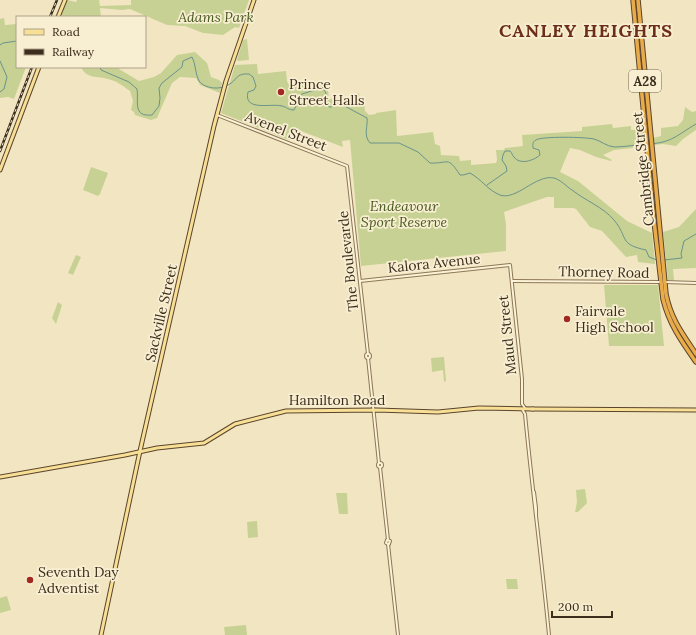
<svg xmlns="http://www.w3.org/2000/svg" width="696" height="635" viewBox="0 0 696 635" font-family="Lora,serif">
<rect width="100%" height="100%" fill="#f2e6c2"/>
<g fill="#c7d194">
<path d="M 67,0 L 76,2 L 77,0 L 99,0 L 100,6 L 131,5 L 131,0 L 249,0 L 239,28 L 235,27 L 223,35 L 203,33 L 185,26 L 167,25 L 130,9 L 122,10 L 100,8 L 101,17 L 61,17 Z"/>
<path d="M 4,18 L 5,25 L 17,24 L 17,67 L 26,67 L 14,99 L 8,97 L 0,98 L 0,19 Z"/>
<path d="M 247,39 L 249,60 L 238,61 L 237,60 L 243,40 Z"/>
<path d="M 195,52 L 207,63 L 211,77 L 219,80 L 222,83 L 220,93 L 200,85 L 196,78 L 180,77 L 172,83 L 157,118 L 151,120 L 135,115 L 134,112 L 131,110 L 133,101 L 130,91 C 123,86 117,81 108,79 C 98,76 86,79 81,67 L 118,67 L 119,69 L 139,81 L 154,77 L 161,73 L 177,55 Z"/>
<path d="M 257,64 L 258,74 L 286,71 L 287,81 L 289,85 L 293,85 L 327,82 L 329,99 L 354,98 L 354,94 L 359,93 L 360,101 L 364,104 L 365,111 L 369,115 L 376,114 L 376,113 L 396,110 L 397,136 L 433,132 L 435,144 L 440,146 L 441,155 L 459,156 L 460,161 L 471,160 L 471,165 L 496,163 L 497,160 L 496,150 L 504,150 L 505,148 L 523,146 L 522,135 L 582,131 L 582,127 L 612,124 L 613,128 L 631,126 L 631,130 L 643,129 L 644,145 L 633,146 L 633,148 L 614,150 L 603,155 L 612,160 L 611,161 L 596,157 L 580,150 L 570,148 L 560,172 L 578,181 L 627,221 L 652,233 L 655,264 L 638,262 L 637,255 L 626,257 L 602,231 L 590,227 L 576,209 L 573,208 L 554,208 L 554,197 L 547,197 L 504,212 L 506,224 L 506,251 L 361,266 L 350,140 L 342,141 L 343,147 L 293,128 L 289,140 L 221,113 L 235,65 Z"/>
<path d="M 685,107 L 692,112 L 696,111 L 696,130 L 683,139 L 676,146 L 663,144 L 654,145 L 653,138 L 661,136 L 661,128 L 678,126 L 683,120 Z"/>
<path d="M 91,167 L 108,173 L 100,194 L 98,196 L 83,190 Z"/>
<path d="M 696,209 L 696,268 L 673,269 L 674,280 L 668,280 L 663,232 L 679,227 Z"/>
<path d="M 76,255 L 81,257 L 73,275 L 68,273 Z"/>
<path d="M 604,285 L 658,285 L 664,346 L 609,346 Z"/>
<path d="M 58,302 L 62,305 L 56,324 L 52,318 Z"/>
<path d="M 444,357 L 446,381 L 444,382 L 443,370 L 432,372 L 431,358 Z"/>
<path d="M 585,489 L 587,503 L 578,512 L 575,512 L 577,502 L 576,490 Z"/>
<path d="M 336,493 L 347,493 L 348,514 L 339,514 Z"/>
<path d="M 257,521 L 258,537 L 248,538 L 247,522 Z"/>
<path d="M 506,579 L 517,579 L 518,589 L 507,589 Z"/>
<path d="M 7,596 L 11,610 L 0,613 L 0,598 Z"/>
<path d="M 246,625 L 247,635 L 225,635 L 224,627 Z"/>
</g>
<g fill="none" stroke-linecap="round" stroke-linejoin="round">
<g stroke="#6a938b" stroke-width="1">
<path d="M 0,45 L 3,43 L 17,41"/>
<path d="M 0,61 L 7,77 L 4,89 L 0,92"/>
<path d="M 100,67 L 101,70 L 129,82 L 137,89 C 139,101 132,117 152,115 L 159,106 L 160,98 L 159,88 L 162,83 L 182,67 L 183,61 L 192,57 C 196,64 195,74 199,81 C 205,89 220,90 228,85 C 238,80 235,73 249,74 L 253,77 L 256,86 L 254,90 L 248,92 C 243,112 272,103 282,106 C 287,107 288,110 294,110 L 296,106 L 296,99 L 302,94 L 321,88 C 329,91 325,101 329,107 L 331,107 L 339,103 L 367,118 C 368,127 363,135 370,143 L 399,143 L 418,152 L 430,163 C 449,164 447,155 460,175 L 463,175 L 470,173 C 481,179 489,191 500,195 C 516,201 536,174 554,178 C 561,180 567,187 572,190 C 586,201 603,207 614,220 C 629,238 618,244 646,250 L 649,257 L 657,260"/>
<path d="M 648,144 C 672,143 677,135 696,124"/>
<path d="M 487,185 L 507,171 L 506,166 L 502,160 L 503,155 L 505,151 L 510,151 C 512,153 512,155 514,157 C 520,165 533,161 540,155 L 539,150 L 533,148 C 533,145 532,142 536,140 C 542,136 585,137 594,139 C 601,141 606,146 614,147 C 624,147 635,145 645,144"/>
<path d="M 664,260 L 682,258 L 681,254 L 684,241 L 696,234"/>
</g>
<g stroke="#8d7757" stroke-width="4">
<g id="minor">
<path d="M 217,115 L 347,166 L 368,354"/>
<path d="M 360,281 L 510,265 L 522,379 L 522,404 L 525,408"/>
<path d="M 512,281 L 661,282"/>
<path d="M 665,282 L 696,283"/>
<circle cx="368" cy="356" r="2"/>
<path d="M 368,358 L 379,463"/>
<path d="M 522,409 L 525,414 C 532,488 542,561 549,635"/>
<circle cx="380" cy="465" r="2"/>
<path d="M 380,467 L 388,540"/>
<path d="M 534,492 L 536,508 L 536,515"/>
<path d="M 387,540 L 390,541 L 389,544 L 386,543 Z"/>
<path d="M 388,544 L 398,635"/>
</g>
</g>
<g stroke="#5b442c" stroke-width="5">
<g id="major">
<path d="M 58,17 L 65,0"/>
<path d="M 0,170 L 39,67"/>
<path d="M 532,409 L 696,410"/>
<path d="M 0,477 L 125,455 L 157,448 L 204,443 L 235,424 L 286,411 L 377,410 L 438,412 L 479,408 L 533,409"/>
<path d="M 101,635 L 140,451 L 214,126 L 226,81 L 254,0"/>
</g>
</g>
<g stroke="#5b442c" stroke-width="5.5">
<g id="highway">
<path d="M 633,0 L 653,212 L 663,299 C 669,324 682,342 696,362"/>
<path d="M 638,0 L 666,294 C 671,319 682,333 696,354"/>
</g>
</g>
<use href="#minor" stroke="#fcf2d6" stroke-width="2"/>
<use href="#major" stroke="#f8df96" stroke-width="3"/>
<use href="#highway" stroke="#e8ac4b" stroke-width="3.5"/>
<g stroke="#3c2d1d" stroke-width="2.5">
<g id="rail">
<path d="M 50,17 L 57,0"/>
<path d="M 0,151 L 32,67"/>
</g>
</g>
<use href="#rail" stroke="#f8efd2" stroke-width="1" stroke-dasharray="3" stroke-linecap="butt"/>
</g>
<g fill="#a22822" stroke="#f8efd2" stroke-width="1.5">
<circle cx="281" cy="92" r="4"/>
<circle cx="567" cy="319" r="4"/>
<circle cx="30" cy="580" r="4"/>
</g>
<g text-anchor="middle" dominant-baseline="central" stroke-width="3.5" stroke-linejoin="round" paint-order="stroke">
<rect fill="#f8efd2" stroke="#746753" stroke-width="1" x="629" y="70" width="32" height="22" rx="3"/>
<g font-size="13" font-weight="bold" fill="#3c2d1d">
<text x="645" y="81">A28</text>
</g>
<g font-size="14" font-style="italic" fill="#495a21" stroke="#f8efd2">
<text x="216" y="17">Adams Park</text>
<text x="404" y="206">Endeavour<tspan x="404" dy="16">Sport Reserve</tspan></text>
</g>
<g font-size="14" fill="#3c2d1d" stroke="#f8efd2" text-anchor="start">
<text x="289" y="84">Prince<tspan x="289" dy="16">Street Halls</tspan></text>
<text x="575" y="311">Fairvale<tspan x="575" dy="16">High School</tspan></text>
<text x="38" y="572">Seventh Day<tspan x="38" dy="16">Adventist</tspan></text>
</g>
<g font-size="14" fill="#3c2d1d" stroke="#f8efd2">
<text transform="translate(286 131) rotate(21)">Avenel Street</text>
<text transform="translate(643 169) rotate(-96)">Cambridge Street</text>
<text transform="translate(348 261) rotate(-96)">The Boulevarde</text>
<text transform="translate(434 263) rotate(-6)">Kalora Avenue</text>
<text transform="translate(604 272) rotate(1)">Thorney Road</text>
<text transform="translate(161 313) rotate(-77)">Sackville Street</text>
<text transform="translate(507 335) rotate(-96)">Maud Street</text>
<text x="337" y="400">Hamilton Road</text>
</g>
<g font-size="18" font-weight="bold" letter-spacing="1" fill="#6c2e18" stroke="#f8efd2">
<text x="586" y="30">CANLEY HEIGHTS</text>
</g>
</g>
<rect x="16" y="16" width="130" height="52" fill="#f8efd2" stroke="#ada18a"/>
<rect x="24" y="29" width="20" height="6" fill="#f8df96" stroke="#ada18a"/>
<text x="52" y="36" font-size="12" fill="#3c2d1d">Road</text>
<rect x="24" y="49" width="20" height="6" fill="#3c2d1d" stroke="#ada18a"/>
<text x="52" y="56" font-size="12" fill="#3c2d1d">Railway</text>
<path d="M552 611v6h60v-6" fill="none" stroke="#3c2d1d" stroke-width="2"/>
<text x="558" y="611" font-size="12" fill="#3c2d1d" stroke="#f8efd2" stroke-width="3" paint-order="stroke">200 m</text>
</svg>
